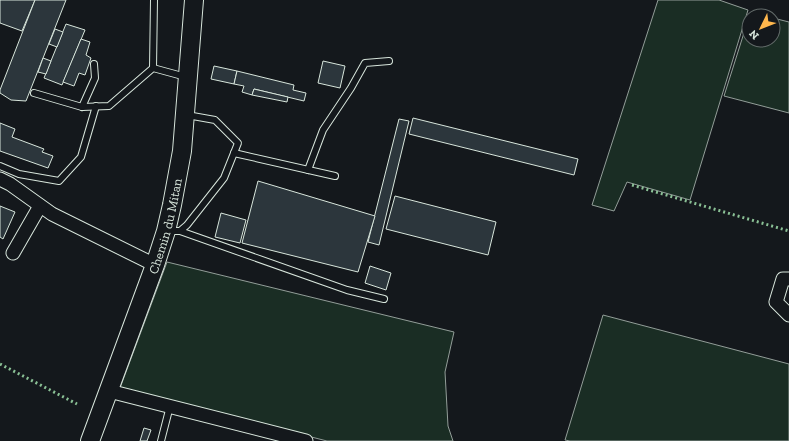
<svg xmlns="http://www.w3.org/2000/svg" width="789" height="441" viewBox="0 0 789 441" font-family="'Zilla Slab',serif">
<rect width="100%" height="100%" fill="#14181c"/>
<g fill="#1a2d24" stroke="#939e99">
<path d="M 658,0 L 719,0 L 748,10 L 690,200 L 627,182 L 614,211 L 592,205 Z"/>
<path d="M 749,17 L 749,40 L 773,40 L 773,18 L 789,22 L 789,113 L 724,96 Z"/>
<path d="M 167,262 L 454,332 L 445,372 L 448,426 L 453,441 L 327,441 L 120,388 Z"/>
<path d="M 603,315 L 789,364 L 789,441 L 570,441 L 565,440 Z"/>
</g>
<g fill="#2c363c" stroke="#d8e6dc">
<path d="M 0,0 L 35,0 L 22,31 L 0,23 Z"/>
<path d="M 35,0 L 66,0 L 26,101 L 11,100 L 0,93 L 0,90 Z"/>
<path d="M 66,24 L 85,30 L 62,85 L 44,78 Z"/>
<path d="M 55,29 L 63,32 L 57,47 L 49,44 Z"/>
<path d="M 81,39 L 90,42 L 86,55 L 91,58 L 85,75 L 79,73 L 74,86 L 63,82 Z"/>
<path d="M 43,58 L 51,61 L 46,74 L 38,72 Z"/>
<path d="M 323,61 L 345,66 L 340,88 L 318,83 Z"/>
<path d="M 214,66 L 237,71 L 234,84 L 211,79 Z"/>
<path d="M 237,71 L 294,85 L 293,90 L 306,93 L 304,101 L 254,89 L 252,95 L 242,92 L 244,86 L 234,84 Z"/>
<path d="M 254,89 L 288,97 L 287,102 L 252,95 Z"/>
<path d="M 413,118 L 578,159 L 574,175 L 409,134 Z"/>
<path d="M 399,119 L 409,121 L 379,245 L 368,242 Z"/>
<path d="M 0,123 L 15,129 L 12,137 L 44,149 L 42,152 L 53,156 L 48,168 L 0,151 Z"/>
<path d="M 258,181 L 375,216 L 358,272 L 242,243 Z"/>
<path d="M 395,196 L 496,222 L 488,255 L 386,229 Z"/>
<path d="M 0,206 L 15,212 L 3,239 L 0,237 Z"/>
<path d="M 221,213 L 246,220 L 240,243 L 215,237 Z"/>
<path d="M 370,266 L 391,273 L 386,290 L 365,283 Z"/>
<path d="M 144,428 L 151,430 L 147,441 L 140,441 Z"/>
</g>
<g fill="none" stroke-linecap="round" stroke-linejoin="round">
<g stroke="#d8e6dc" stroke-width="8">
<g id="lane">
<path d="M 153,68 L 154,0"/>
<path d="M 34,93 L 82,107 L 109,106 L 153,68 L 186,77"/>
<path d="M 82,107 L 95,78 L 94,64"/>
<path d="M 234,153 L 335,176"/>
<path d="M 0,166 L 19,174 L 59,181 L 81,157 L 96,106"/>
<path d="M 308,170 L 323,130 L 351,88 L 365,63 L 389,61"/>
<path d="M 167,231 L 180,231 L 187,225 L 224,178 L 238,143 L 215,120 L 187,115"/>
<path d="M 180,231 L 347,290 L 384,299"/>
<path d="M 161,441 L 170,406"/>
</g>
</g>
<g stroke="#d8e6dc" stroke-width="15">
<g id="street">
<path d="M 0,179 L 10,184 L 52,214 L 155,265"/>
<path d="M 13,253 L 40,206"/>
<path d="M 789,279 L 783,279 L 776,302 L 789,315"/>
<path d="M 109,391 L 306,441"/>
</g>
</g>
<g stroke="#d8e6dc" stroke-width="20">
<g id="secondary">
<path id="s1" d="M 90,441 L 155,265 L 166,231 L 172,205 L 182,151 L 194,0"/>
</g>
</g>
<use href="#lane" stroke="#14181c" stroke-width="6"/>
<use href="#street" stroke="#14181c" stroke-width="13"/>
<use href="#secondary" stroke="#14181c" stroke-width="18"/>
<g stroke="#8ac095" stroke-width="3" stroke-dasharray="2 3" stroke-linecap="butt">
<path d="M 632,185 L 789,231"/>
<path d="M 0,364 L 77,404"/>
</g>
</g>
<g text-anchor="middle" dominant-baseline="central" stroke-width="3" stroke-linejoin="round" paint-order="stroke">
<g font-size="13" fill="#d8e6dc" stroke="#14181c">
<text stroke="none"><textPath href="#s1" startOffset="228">Chemin du Mitan</textPath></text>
</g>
</g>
<g transform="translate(761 28) rotate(227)"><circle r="19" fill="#14181c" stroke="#626a69"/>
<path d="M0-3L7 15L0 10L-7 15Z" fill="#ffb74d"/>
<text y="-6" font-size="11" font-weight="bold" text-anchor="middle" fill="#d8e6dc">N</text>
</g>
</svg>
